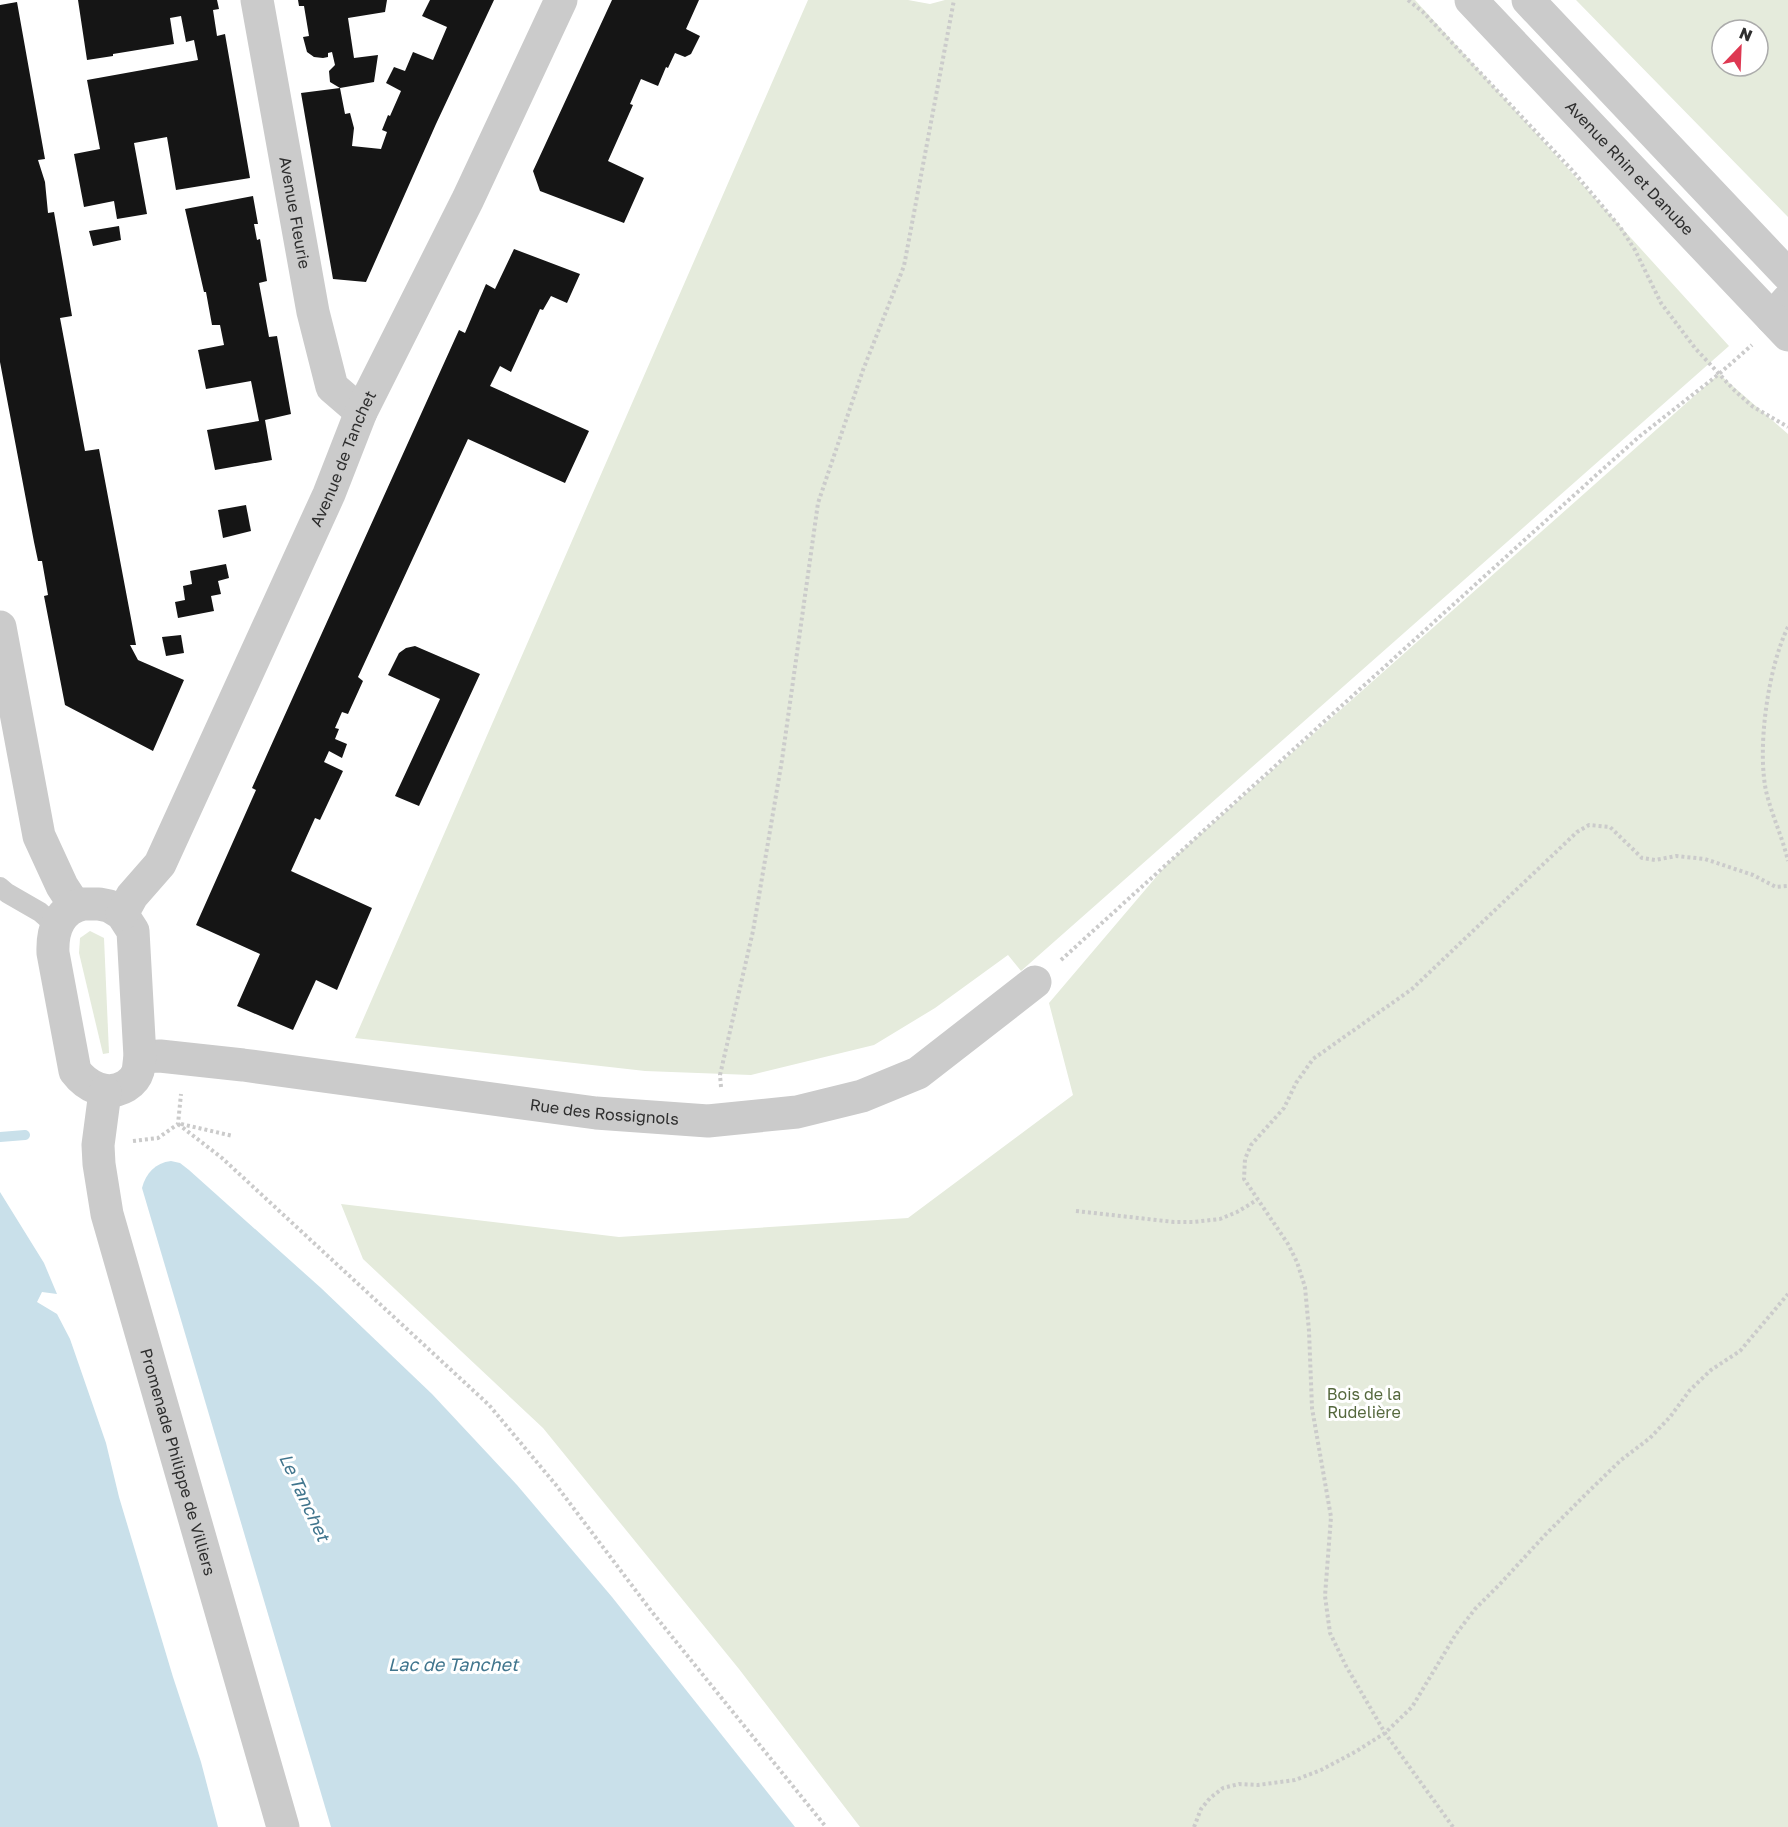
<svg xmlns="http://www.w3.org/2000/svg" width="1788" height="1827" viewBox="0 0 1788 1827" font-family="'Golos Text',sans-serif">
<rect width="100%" height="100%" fill="#fff"/>
<g fill="#e5ebdc" fill-rule="evenodd">
<path d="M 808,0 L 908,0 L 930,4 L 945,0 L 1415,0 L 1729,346 L 1021,971 L 1008,955 L 935,1008 L 874,1045 L 751,1075 L 645,1071 L 355,1038 Z"/>
<path d="M 1576,0 L 1788,0 L 1788,217 ZM 1722,30 L 1758,30 L 1758,66 L 1722,66 Z"/>
<path d="M 1719,374 L 1788,434 L 1788,1827 L 860,1827 L 739,1669 L 543,1428 L 363,1259 L 341,1204 L 619,1237 L 908,1218 L 1073,1095 L 1049,1003 L 1168,863 Z"/>
<path d="M 90,931 L 104,938 L 109,1053 L 103,1054 L 79,953 L 80,938 Z"/>
</g>
<g fill="#c9e0ea">
<path d="M 171,1161 L 180,1163 L 189,1170 L 321,1288 L 432,1394 L 517,1485 L 612,1597 L 795,1827 L 331,1827 L 142,1188 C 146,1173 155,1163 171,1161 Z"/>
<path d="M 0,1192 L 44,1263 L 57,1294 L 42,1292 L 37,1302 L 57,1314 L 70,1339 L 106,1443 L 119,1497 L 173,1677 L 201,1762 L 218,1827 L 0,1827 Z"/>
</g>
<g fill="none" stroke-linecap="round" stroke-linejoin="round">
<path stroke="#c9e0ea" stroke-width="10" d="M 0,1137 L 25,1135"/>
</g>
<g fill="#151515">
<path d="M 78,0 L 217,0 L 219,9 L 213,10 L 217,36 L 225,34 L 250,178 L 176,190 L 167,137 L 134,143 L 147,214 L 117,219 L 114,201 L 84,207 L 74,154 L 100,149 L 87,80 L 198,60 L 194,40 L 186,42 L 181,16 L 170,18 L 174,44 L 113,54 L 113,56 L 87,60 Z"/>
<path d="M 298,0 L 387,0 L 385,12 L 348,18 L 354,58 L 378,55 L 374,82 L 340,88 L 330,82 L 329,71 L 335,65 L 332,52 L 328,53 L 328,57 L 323,58 L 314,57 L 307,52 L 303,37 L 309,36 L 304,6 L 299,6 Z"/>
<path d="M 430,0 L 494,0 L 436,124 L 366,282 L 333,279 L 301,93 L 340,88 L 345,114 L 350,113 L 354,128 L 352,146 L 381,149 L 387,132 L 382,130 L 388,115 L 390,116 L 401,91 L 386,83 L 394,67 L 405,71 L 413,52 L 433,60 L 447,27 L 422,16 Z"/>
<path d="M 612,0 L 699,0 L 686,29 L 700,36 L 691,54 L 685,57 L 675,53 L 668,68 L 666,67 L 658,86 L 641,79 L 630,104 L 633,105 L 608,161 L 644,178 L 624,223 L 540,191 L 533,171 Z"/>
<path d="M 17,2 L 45,159 L 38,160 L 45,182 L 48,213 L 54,212 L 72,316 L 60,318 L 85,451 L 99,449 L 136,645 L 130,645 L 138,660 L 184,680 L 153,751 L 65,705 L 44,596 L 48,595 L 42,561 L 38,561 L 34,542 L 0,362 L 0,5 Z"/>
<path d="M 253,196 L 258,224 L 254,224 L 257,240 L 260,239 L 267,281 L 259,283 L 269,337 L 277,336 L 291,414 L 265,420 L 272,460 L 215,470 L 207,430 L 259,421 L 251,381 L 206,389 L 198,350 L 224,345 L 220,325 L 212,325 L 206,292 L 204,292 L 185,209 Z"/>
<path d="M 119,226 L 121,240 L 93,246 L 89,231 Z"/>
<path d="M 514,249 L 580,274 L 567,303 L 551,296 L 543,310 L 540,309 L 511,372 L 500,366 L 490,386 L 589,431 L 565,483 L 468,439 L 358,677 L 363,681 L 348,714 L 342,712 L 335,728 L 339,729 L 335,739 L 347,744 L 342,758 L 329,751 L 324,762 L 343,771 L 320,820 L 315,818 L 291,871 L 372,908 L 337,990 L 316,980 L 293,1030 L 237,1006 L 260,954 L 196,925 L 256,790 L 252,788 L 274,739 L 459,330 L 465,333 L 486,284 L 495,289 Z"/>
<path d="M 246,505 L 251,531 L 223,538 L 218,510 Z"/>
<path d="M 226,564 L 229,578 L 218,581 L 221,594 L 211,596 L 214,611 L 178,618 L 175,602 L 185,600 L 183,586 L 192,584 L 190,571 Z"/>
<path d="M 181,635 L 184,653 L 166,656 L 162,637 Z"/>
<path d="M 415,646 L 480,674 L 419,806 L 395,796 L 440,699 L 388,675 L 399,653 L 406,648 Z"/>
</g>
<g fill="none" stroke-linecap="round" stroke-linejoin="round">
<g stroke="#cbcbcb" stroke-width="4" stroke-dasharray="3 3" stroke-linecap="butt">
<path d="M 1408,0 L 1423,12 L 1572,170 L 1620,227 L 1635,250 L 1661,303 L 1695,348 L 1735,391 L 1752,406 L 1788,427"/>
<path d="M 1788,627 C 1768,667 1756,752 1767,795 C 1773,818 1783,839 1788,861"/>
<path d="M 1061,960 L 1593,478 L 1640,436 L 1719,374 L 1752,345"/>
<path d="M 721,1087 L 720,1075 L 753,931 L 782,760 L 818,503 L 863,370 L 904,266 L 954,0"/>
<path d="M 178,1124 L 222,1158 L 489,1405 L 556,1485 L 652,1612 L 826,1827"/>
<path d="M 181,1124 L 233,1136"/>
<path d="M 133,1141 L 158,1138 L 178,1124 L 181,1094"/>
<path d="M 1076,1211 L 1174,1222 L 1193,1222 L 1220,1219 L 1237,1212 L 1257,1200"/>
<path d="M 1194,1827 L 1201,1809 L 1210,1798 L 1223,1788 L 1239,1784 L 1258,1785 L 1295,1780 L 1321,1770 L 1355,1752 L 1385,1733 L 1412,1707 L 1456,1634 L 1475,1609 L 1500,1584 L 1545,1535 L 1589,1491 L 1621,1460 L 1650,1438 L 1670,1417 L 1690,1390 L 1711,1370 L 1740,1351 L 1788,1294"/>
<path d="M 1453,1827 L 1385,1733 L 1346,1666 L 1330,1633 L 1325,1596 L 1331,1517 L 1312,1408 L 1309,1331 L 1305,1287 L 1297,1262 L 1288,1244 L 1244,1179 L 1245,1159 L 1251,1145 L 1284,1108 L 1296,1083 L 1313,1059 L 1412,989 L 1577,832 L 1589,825 L 1610,827 L 1642,858 L 1655,860 L 1676,856 L 1705,859 L 1753,875 L 1776,887 L 1788,886"/>
</g>
<path stroke="#cbcbcb" stroke-width="20" d="M 0,887 L 7,893 L 40,912 L 56,926"/>
<g stroke="#cbcbcb" stroke-width="33">
<path id="s1" d="M 257,0 L 313,312 L 332,387 L 361,412"/>
<path d="M 1772,318 L 1788,300"/>
<path id="s2" d="M 140,1057 L 160,1056 L 243,1065 L 596,1113 L 708,1121 L 797,1112 L 862,1096 L 918,1073 L 1035,982"/>
</g>
<g stroke="#cbcbcb" stroke-width="33">
<path id="s3" d="M 1471,0 L 1788,335"/>
<path d="M 1528,0 L 1788,275"/>
<path d="M 0,627 L 39,836 L 62,886 L 75,906"/>
<path d="M 83,904 L 99,904 L 109,906 L 122,914 L 133,931 L 140,1057 C 139,1061 139,1067 138,1071 C 136,1078 131,1083 126,1086 C 107,1097 87,1087 75,1071 L 53,953 C 52,930 59,909 83,904 Z"/>
<path id="s4" d="M 122,914 L 132,896 L 160,864 L 329,494 L 361,412 L 468,199 L 561,0"/>
<path id="s5" d="M 105,1092 L 98,1145 L 99,1164 L 107,1214 L 283,1827"/>
</g>
</g>
<g text-anchor="middle" dominant-baseline="central" stroke-width="6" stroke-linejoin="round" paint-order="stroke">
<g font-size="16" fill="#2e2e2e" stroke="#fff">
<text stroke="none"><textPath href="#s3" startOffset="231">Avenue Rhin et Danube</textPath></text>
<text stroke="none"><textPath href="#s1" startOffset="216">Avenue Fleurie</textPath></text>
<text stroke="none"><textPath href="#s4" startOffset="508">Avenue de Tanchet</textPath></text>
<text stroke="none"><textPath href="#s2" startOffset="468">Rue des Rossignols</textPath></text>
<text stroke="none"><textPath href="#s5" startOffset="381">Promenade Philippe de Villiers</textPath></text>
</g>
<g font-size="16" fill="#55683d" stroke="#fff">
<text x="1364" y="1394">Bois de la<tspan x="1364" dy="18">Rudelière</tspan></text>
</g>
<g font-size="18" font-style="italic" fill="#40758d" stroke="#fff">
<text transform="translate(305 1497) rotate(65)">Le Tanchet</text>
<text x="453" y="1664">Lac de Tanchet</text>
</g>
</g>
<g transform="translate(1740 48) rotate(23)"><circle r="28" fill="#ffffff" stroke="#ababab" stroke-width="1.5"/>
<path d="M0-4.5L10 22L0 15L-10 22Z" fill="#de3852"/>
<text y="-9" font-size="16" font-weight="bold" text-anchor="middle" fill="#2e2e2e">N</text>
</g>
</svg>
